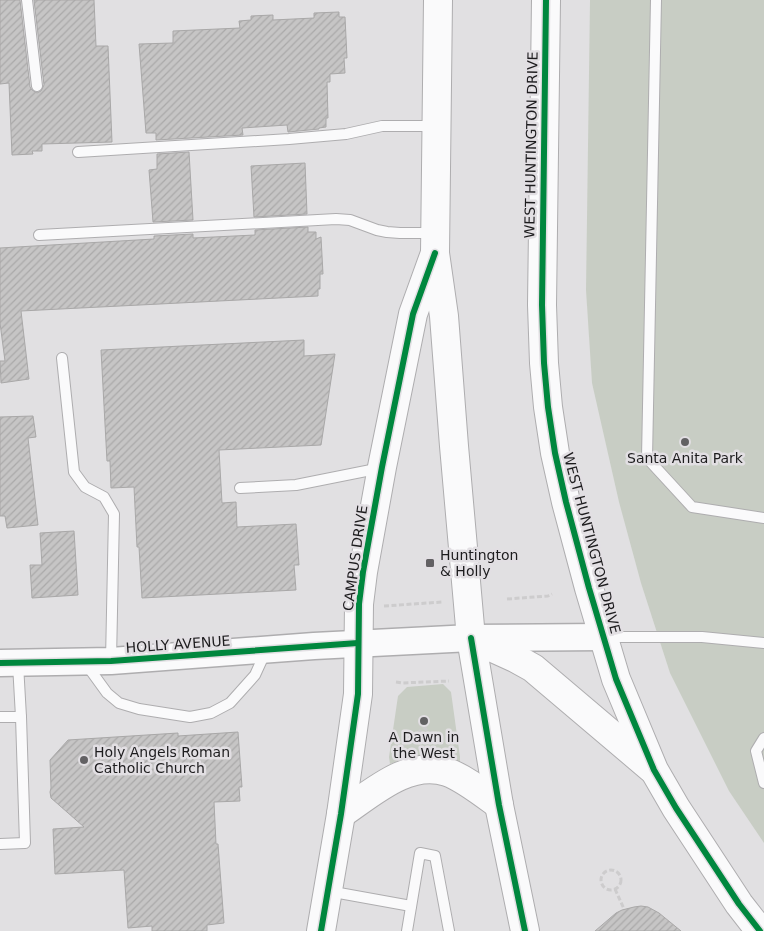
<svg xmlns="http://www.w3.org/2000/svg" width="764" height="931" viewBox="0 0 764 931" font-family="'DejaVu Sans',sans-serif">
<defs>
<pattern id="building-hatch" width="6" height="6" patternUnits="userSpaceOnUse" patternTransform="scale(1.25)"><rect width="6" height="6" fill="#c6c5c5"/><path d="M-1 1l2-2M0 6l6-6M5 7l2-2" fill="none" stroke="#aaa9a9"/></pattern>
</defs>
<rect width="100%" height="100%" fill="#e1e0e2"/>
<g fill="#c8cdc4">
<path d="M 590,0 L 764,0 L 764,843 L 729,791 L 670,673 L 641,583 L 619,502 L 592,383 L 586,290 Z"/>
<path d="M 443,684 L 451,692 L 460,757 L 460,763 L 437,757 L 412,756 L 390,764 L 389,757 L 398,696 L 407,687 Z"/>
</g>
<g fill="url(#building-hatch)" stroke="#a9a8a8">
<path d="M 0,0 L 20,0 L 30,87 L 32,90 L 37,93 L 41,91 L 44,85 L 34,0 L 94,0 L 96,46 L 108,46 L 112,142 L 42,144 L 42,151 L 32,151 L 33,154 L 12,155 L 9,83 L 0,84 Z"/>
<path d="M 339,12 L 339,17 L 345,17 L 347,58 L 344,58 L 345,73 L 330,74 L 330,82 L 327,82 L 328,118 L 326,118 L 326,127 L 319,128 L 319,129 L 288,132 L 287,125 L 242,128 L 243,135 L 156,140 L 156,133 L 146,133 L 139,44 L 173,43 L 173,31 L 240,28 L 239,21 L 251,20 L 251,16 L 273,15 L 273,20 L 314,18 L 314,13 Z"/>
<path d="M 189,152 L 193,220 L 153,222 L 149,170 L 157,169 L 157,154 Z"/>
<path d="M 305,163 L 307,214 L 254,217 L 251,166 Z"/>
<path d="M 308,227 L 308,232 L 316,232 L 316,239 L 321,237 L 323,274 L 320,274 L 320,289 L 318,289 L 318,296 L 21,311 L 29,379 L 1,383 L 0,361 L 5,361 L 0,323 L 0,248 L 154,239 L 154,236 L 193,234 L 193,238 L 255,235 L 255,230 Z"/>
<path d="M 304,340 L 304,356 L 335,354 L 321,445 L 219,450 L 222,503 L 236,502 L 237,527 L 296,524 L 299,565 L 294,565 L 296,590 L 142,598 L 139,547 L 137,547 L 134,487 L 111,488 L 110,461 L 107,461 L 101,350 Z"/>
<path d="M 33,416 L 36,437 L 28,438 L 38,525 L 7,528 L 5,516 L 0,516 L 0,417 Z"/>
<path d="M 74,531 L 78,595 L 32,598 L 30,565 L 42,565 L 40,533 Z"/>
<path d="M 238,732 L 242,787 L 239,787 L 240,801 L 214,802 L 216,844 L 218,844 L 224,923 L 207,925 L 207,931 L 152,931 L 152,926 L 128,928 L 124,870 L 55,874 L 53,829 L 84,827 L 51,798 L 50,792 L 51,788 L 50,760 L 68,740 L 178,733 L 178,736 Z"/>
<path d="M 641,906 L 648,907 L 659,913 L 681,931 L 595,931 L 616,913 L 622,910 L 634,907 Z"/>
</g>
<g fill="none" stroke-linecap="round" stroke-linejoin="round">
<g stroke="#aeadaf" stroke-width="12">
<g id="service">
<path d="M 27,0 L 37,86"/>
<path d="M 656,0 L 647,458 L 692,507 L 764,518"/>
<path d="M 78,152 L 289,139 L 346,134 L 382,126 L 435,126"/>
<path d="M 39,235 L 336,219 L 350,220 L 377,230 L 387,232 L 400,233 L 434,233"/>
<path d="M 62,358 L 74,472 L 85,487 L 104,497 L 114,514 L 111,660"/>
<path d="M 240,488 L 296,485 L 381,468"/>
<path d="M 605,637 L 702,637 L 764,643"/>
<path d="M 86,664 L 107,693 L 119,703 L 139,709 L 190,717 L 211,713 L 230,703 L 255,675 L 266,651"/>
<path d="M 0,717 L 21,717 L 18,664"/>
<path d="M 764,738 L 756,751 L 764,783"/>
<path d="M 0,844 L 25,843 L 21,717"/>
<path d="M 328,891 L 411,906"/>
<path d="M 407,931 L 420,853 L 435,856 L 449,931"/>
</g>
</g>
<g stroke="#aeadaf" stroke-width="29">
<path id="tertiary" d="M 0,663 L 111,661 L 314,646 L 471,638 L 603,637"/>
</g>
<g stroke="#aeadaf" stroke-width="30">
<path id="secondary" d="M 321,931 L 341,814 L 358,694 L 359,604 L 363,572 L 382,467 L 413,314 L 435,253"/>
</g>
<g stroke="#aeadaf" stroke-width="30">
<g id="primary">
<path d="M 438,0 L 435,253 L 444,316 L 454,446 L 471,638 L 499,805 L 525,931"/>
<path d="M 546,0 L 542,305 L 544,363 L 548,407 L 555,453 L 566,502 L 589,588 L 616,679 L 654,770 L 676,808 L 699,843 L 739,904 L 760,931"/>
<path d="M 471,638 L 515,658 L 533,668 L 651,768"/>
<path d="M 341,814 C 371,794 408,759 447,772 C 464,778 484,794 499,805"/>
</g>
</g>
<g stroke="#cdcccd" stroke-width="3" stroke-dasharray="5 2.5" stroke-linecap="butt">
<path d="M 507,599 L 548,596 L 552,594"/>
<path d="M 384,606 L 442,602"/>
<path d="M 396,682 L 402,683 L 449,681"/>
<path d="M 400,748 C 410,740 419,732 428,724 L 428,721 L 426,718 L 422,717 L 420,719 L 420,724 L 441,743"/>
<circle cx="611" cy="880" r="10"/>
<path d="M 615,889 L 624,909"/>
</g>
<use href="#service" stroke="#fafafb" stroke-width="10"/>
<use href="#tertiary" stroke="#fafafb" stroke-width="26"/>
<use href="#secondary" stroke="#fafafb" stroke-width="28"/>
<use href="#primary" stroke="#fafafb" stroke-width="28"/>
<g stroke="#e2dfe3" stroke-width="9">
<g id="cycleway">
<path d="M 546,0 L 542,305 L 544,363 L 548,407 L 555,453 L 566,502 L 589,588 L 616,679 L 654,770 L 676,808 L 699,843 L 739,904 L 760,931"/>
<path d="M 471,638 L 499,805 L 525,931"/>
<path d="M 0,663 L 111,661 L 358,643"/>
<path d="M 321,931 L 341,814 L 358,694 L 359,604 L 363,572 L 382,467 L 413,314 L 435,253"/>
</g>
</g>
<use href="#cycleway" stroke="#00873e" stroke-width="6"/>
</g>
<g fill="#626163" stroke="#e2dfe3" stroke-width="2">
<circle cx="685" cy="442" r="5"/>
<rect x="425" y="558" width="10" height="10" rx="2.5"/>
<circle cx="424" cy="721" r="5"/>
<circle cx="84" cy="760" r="5"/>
</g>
<g text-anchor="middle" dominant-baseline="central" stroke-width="5" stroke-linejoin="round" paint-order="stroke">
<g font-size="14" fill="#1d1c1e" stroke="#e2dfe3">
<text transform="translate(531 145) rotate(-89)">WEST HUNTINGTON DRIVE</text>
<text transform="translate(592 543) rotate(75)">WEST HUNTINGTON DRIVE</text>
<text transform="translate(355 558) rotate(-82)">CAMPUS DRIVE</text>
<text transform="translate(178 644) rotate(-4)">HOLLY AVENUE</text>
</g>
<g font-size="14" fill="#1d1c1e" stroke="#e2dfe3">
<text x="685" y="458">Santa Anita Park</text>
<text x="440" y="555" text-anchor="start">Huntington<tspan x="440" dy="16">&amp; Holly</tspan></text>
<text x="424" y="737">A Dawn in<tspan x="424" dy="16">the West</tspan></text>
<text x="94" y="752" text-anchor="start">Holy Angels Roman<tspan x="94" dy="16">Catholic Church</tspan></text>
</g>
</g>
</svg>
